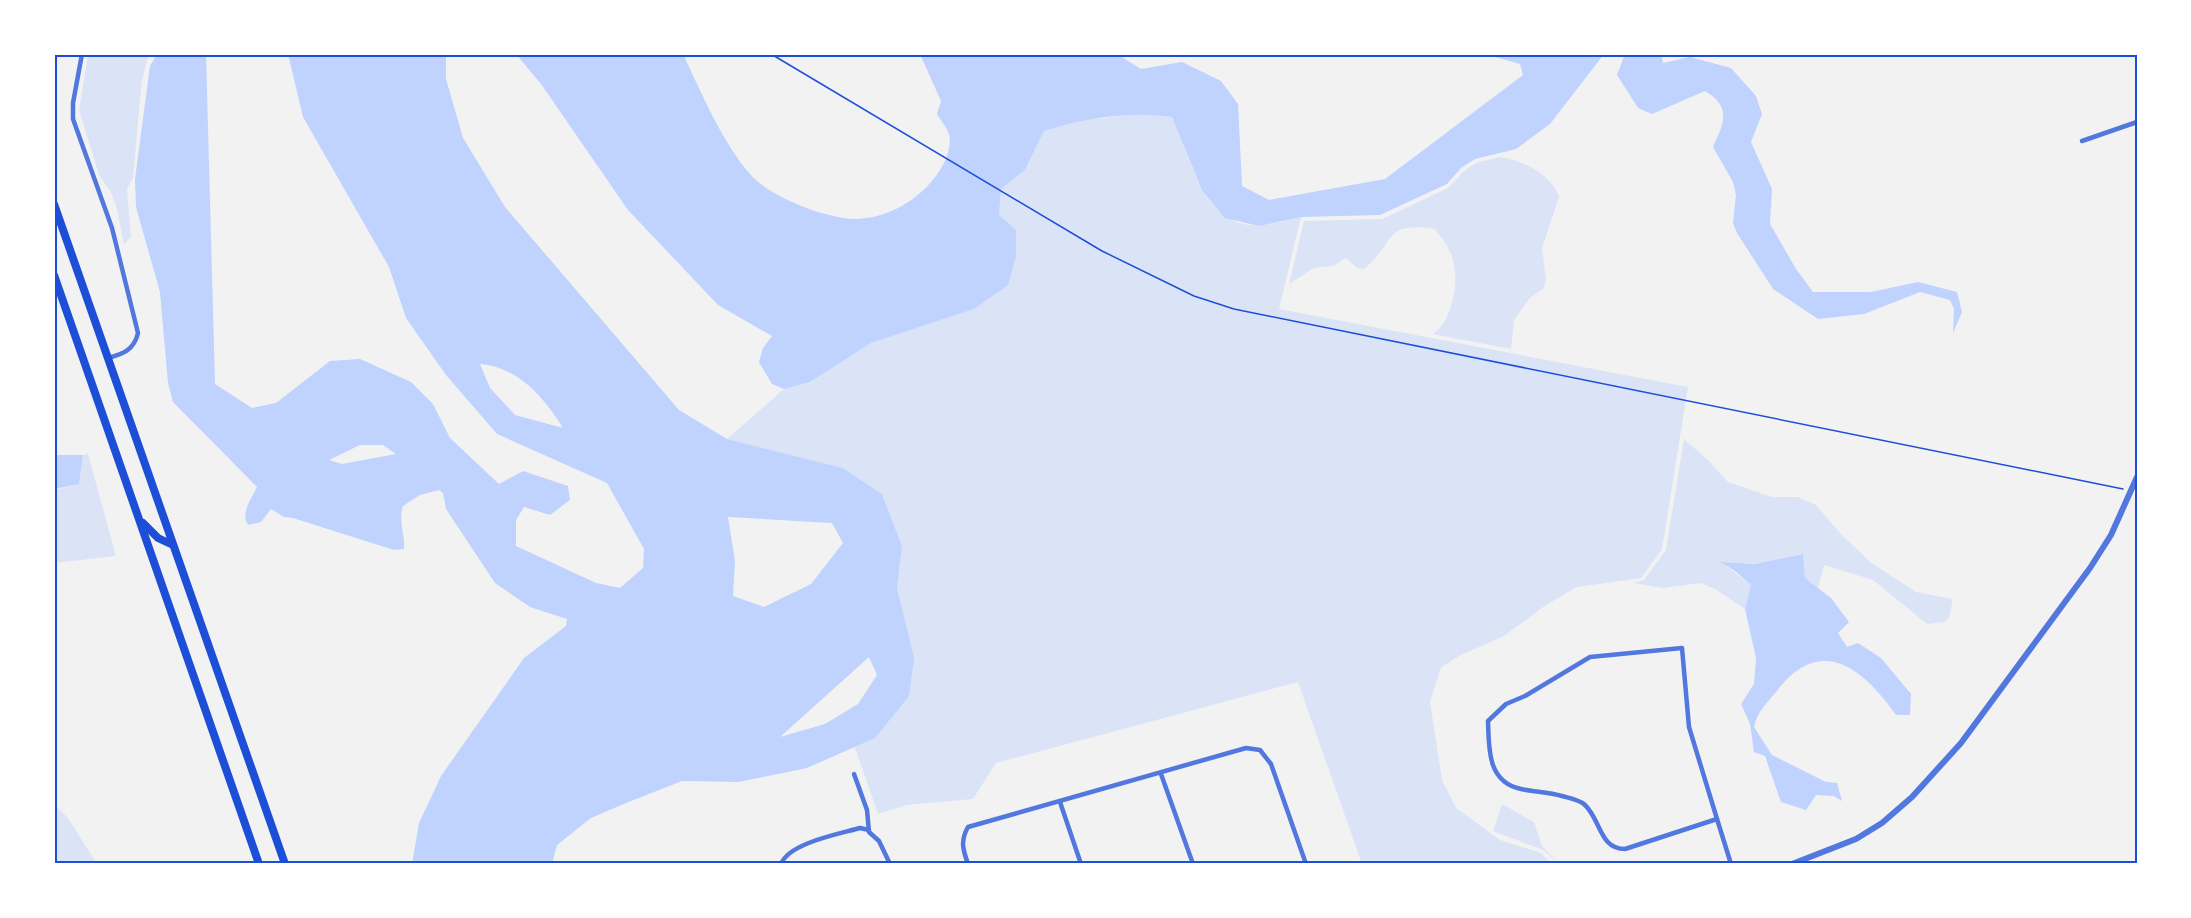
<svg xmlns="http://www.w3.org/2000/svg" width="2191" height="918" viewBox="0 0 2191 918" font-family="'Work Sans',sans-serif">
<rect width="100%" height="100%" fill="#f2f2f2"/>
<g fill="#dbe4f7">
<path d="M 88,54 L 149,54 L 142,80 L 133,177 L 127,190 L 131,236 L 124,245 L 117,209 L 111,192 L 99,175 L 79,110 Z"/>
<path d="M 1142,113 L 1172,117 C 1191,156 1204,230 1261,225 C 1274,224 1288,220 1301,217 L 1279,309 L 1688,387 L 1662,549 L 1641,578 L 1577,587 L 1543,607 L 1504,636 L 1463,654 L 1441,667 L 1430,702 L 1442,780 L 1456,808 L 1500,840 L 1541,853 L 1552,864 L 1362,864 L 1298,682 L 996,763 L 973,799 L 907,805 L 878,814 L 854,745 L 875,738 L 902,613 L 897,588 L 902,546 L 882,494 L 843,468 L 727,439 L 784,389 L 810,382 L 871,343 L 974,309 L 999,215 L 1001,189 L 1025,170 L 1044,131 L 1077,121 Z"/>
<path d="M 1499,157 C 1523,160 1551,174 1559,197 L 1542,248 L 1546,280 L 1544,288 L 1530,298 L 1514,320 L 1511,349 L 1433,334 C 1454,320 1461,275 1450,252 C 1447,244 1440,236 1435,229 C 1380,222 1399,240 1364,269 L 1357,268 L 1346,258 L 1333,266 L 1314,268 L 1289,284 L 1304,221 L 1382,219 L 1448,188 L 1464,171 L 1476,163 Z"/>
<path d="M 1684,439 L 1708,460 L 1728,482 L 1772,497 L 1798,497 L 1816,505 L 1840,533 L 1870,562 L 1916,592 L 1953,599 L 1949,618 L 1944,622 L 1927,624 L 1873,580 L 1824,565 L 1818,588 L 1805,578 L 1802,554 L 1755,564 L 1721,562 L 1751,585 L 1745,609 L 1715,589 L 1701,583 L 1662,588 L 1633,583 L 1644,580 L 1666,550 Z"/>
<path d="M 88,454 L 116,556 L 54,563 L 54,490 L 79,484 L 83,455 Z"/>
<path d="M 54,804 L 68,818 L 97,864 L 54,864 Z"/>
<path d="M 1502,804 L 1534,822 L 1542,846 L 1559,864 L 1543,850 L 1493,831 Z"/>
</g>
<g fill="#bfd3fe" fill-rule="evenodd">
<path d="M 157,54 L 206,54 L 215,384 L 252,408 L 276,403 L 330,361 L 360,359 L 411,382 L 433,404 L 450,438 L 499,484 L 523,471 L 568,486 L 570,500 L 550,515 L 524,507 L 516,520 L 516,546 L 596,583 L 620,588 L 643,568 L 644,549 L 607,483 L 497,434 L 446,375 L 406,318 L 389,267 L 303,117 L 288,54 L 446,54 L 446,79 L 463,138 L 505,207 L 679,410 L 727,439 L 843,468 L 882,494 L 902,546 L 897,588 L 914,658 L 909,696 L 875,738 L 807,768 L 739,782 L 682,781 L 626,803 L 591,818 L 557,845 L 552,864 L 412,864 L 419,823 L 441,776 L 524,658 L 566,626 L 567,619 L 530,607 L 495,583 L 446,509 L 443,493 L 439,490 L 420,495 L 403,506 C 398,521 405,533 404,549 L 394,550 L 293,518 L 284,517 L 271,509 L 261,522 L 248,525 C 240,513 252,498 257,487 L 173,402 L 168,383 L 160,292 L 136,207 L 135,179 L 150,66 ZM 480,364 C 518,367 544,397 563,428 L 515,415 L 490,388 ZM 360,445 L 383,445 L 396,454 L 342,464 L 329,460 ZM 728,517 L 832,523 L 843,543 L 811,584 L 764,607 L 733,596 L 735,561 ZM 869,657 L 877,675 L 858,704 L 825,724 L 780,737 Z"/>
<path d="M 516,54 L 683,54 C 701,92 722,142 750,174 C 769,197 829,220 858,219 C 896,217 933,191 947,156 C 949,150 951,140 949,134 C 947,127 940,120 937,114 L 941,101 L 920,54 L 1117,54 L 1141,69 L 1182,62 L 1221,81 L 1238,104 L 1242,186 L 1269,200 L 1385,179 L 1523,75 L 1520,64 L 1484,54 L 1604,54 L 1550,124 L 1516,149 L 1475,159 L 1461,168 L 1447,184 L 1380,215 L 1301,217 L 1259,226 L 1225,218 L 1202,190 L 1172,117 C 1128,111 1086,118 1044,131 L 1025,170 L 1001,189 L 999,215 L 1016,230 L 1016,256 L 1008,285 L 974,309 L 871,343 L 810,382 L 784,389 L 772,384 L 759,362 L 763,348 L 772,336 L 718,305 L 628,210 L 541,84 Z"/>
<path d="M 1625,54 L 1661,54 L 1663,63 L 1690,57 L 1731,68 L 1756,96 L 1762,114 L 1751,142 L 1772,189 L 1770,224 L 1796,269 L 1813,292 L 1871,292 L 1918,282 L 1957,292 L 1962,312 L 1953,333 L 1954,309 L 1950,300 L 1920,292 L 1864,314 L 1818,319 L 1773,289 L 1737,233 L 1733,223 L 1736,195 L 1733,182 L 1713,147 C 1724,123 1732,107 1705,91 L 1652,114 L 1638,108 L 1617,75 Z"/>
<path d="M 54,455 L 83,455 L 79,484 L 54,489 Z"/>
<path d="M 1803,554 L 1805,578 L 1831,598 L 1849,622 L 1838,633 L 1847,647 L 1858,643 L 1881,658 L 1911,694 L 1910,715 L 1896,715 C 1863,668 1820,633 1776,692 C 1766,704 1757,712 1754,727 L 1772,755 L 1826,782 L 1837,783 L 1842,801 L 1834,796 L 1816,795 L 1806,810 L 1781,802 L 1765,756 L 1754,752 L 1750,724 L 1741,704 L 1754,684 L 1756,658 L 1745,609 L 1751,585 L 1735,571 L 1720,562 L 1755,564 Z"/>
</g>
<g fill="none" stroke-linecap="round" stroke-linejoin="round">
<path stroke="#1d4ed8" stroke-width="1.5" d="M 771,54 L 1102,251 L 1194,296 L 1234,309 L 2123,489"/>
<g stroke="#5277de" stroke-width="4.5">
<path d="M 82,54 L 73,103 L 73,119 L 112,228 L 138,333 C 134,350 123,354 108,358"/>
<path d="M 2082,141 L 2137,122"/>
<path d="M 1682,648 L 1689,727 L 1717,819 L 1625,849 C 1599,849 1601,819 1584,804 C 1579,800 1569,798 1562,796 C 1548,792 1534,792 1521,789 C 1487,782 1489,748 1488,721 L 1506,704 L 1525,696 L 1590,657 Z"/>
<path d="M 854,774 L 867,810 L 869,832 L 879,841 L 890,864"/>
<path d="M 1161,774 L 1193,864"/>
<path d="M 1060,802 L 1081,864"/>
<path d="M 1717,819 L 1731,864"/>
<path d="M 781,864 C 789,843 839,834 860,828 L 869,830"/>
<path d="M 968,864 C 963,850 960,841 968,827 L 1246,748 L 1260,750 L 1271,764 L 1306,864"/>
</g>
<path stroke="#5277de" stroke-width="6" d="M 1792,864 L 1856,839 L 1882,823 L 1912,797 L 1961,743 L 2090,568 L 2111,535 L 2137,477"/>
<g stroke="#1d4ed8" stroke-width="8">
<path d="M 54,204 L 285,864"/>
<path d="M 54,275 L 259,864"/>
<path d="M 143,523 L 158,538 L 173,545"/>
</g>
</g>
<rect width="2191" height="918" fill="none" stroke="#ffffff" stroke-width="111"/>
<rect x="56" y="56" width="2080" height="806" fill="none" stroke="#1d4ed8" stroke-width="2"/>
</svg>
